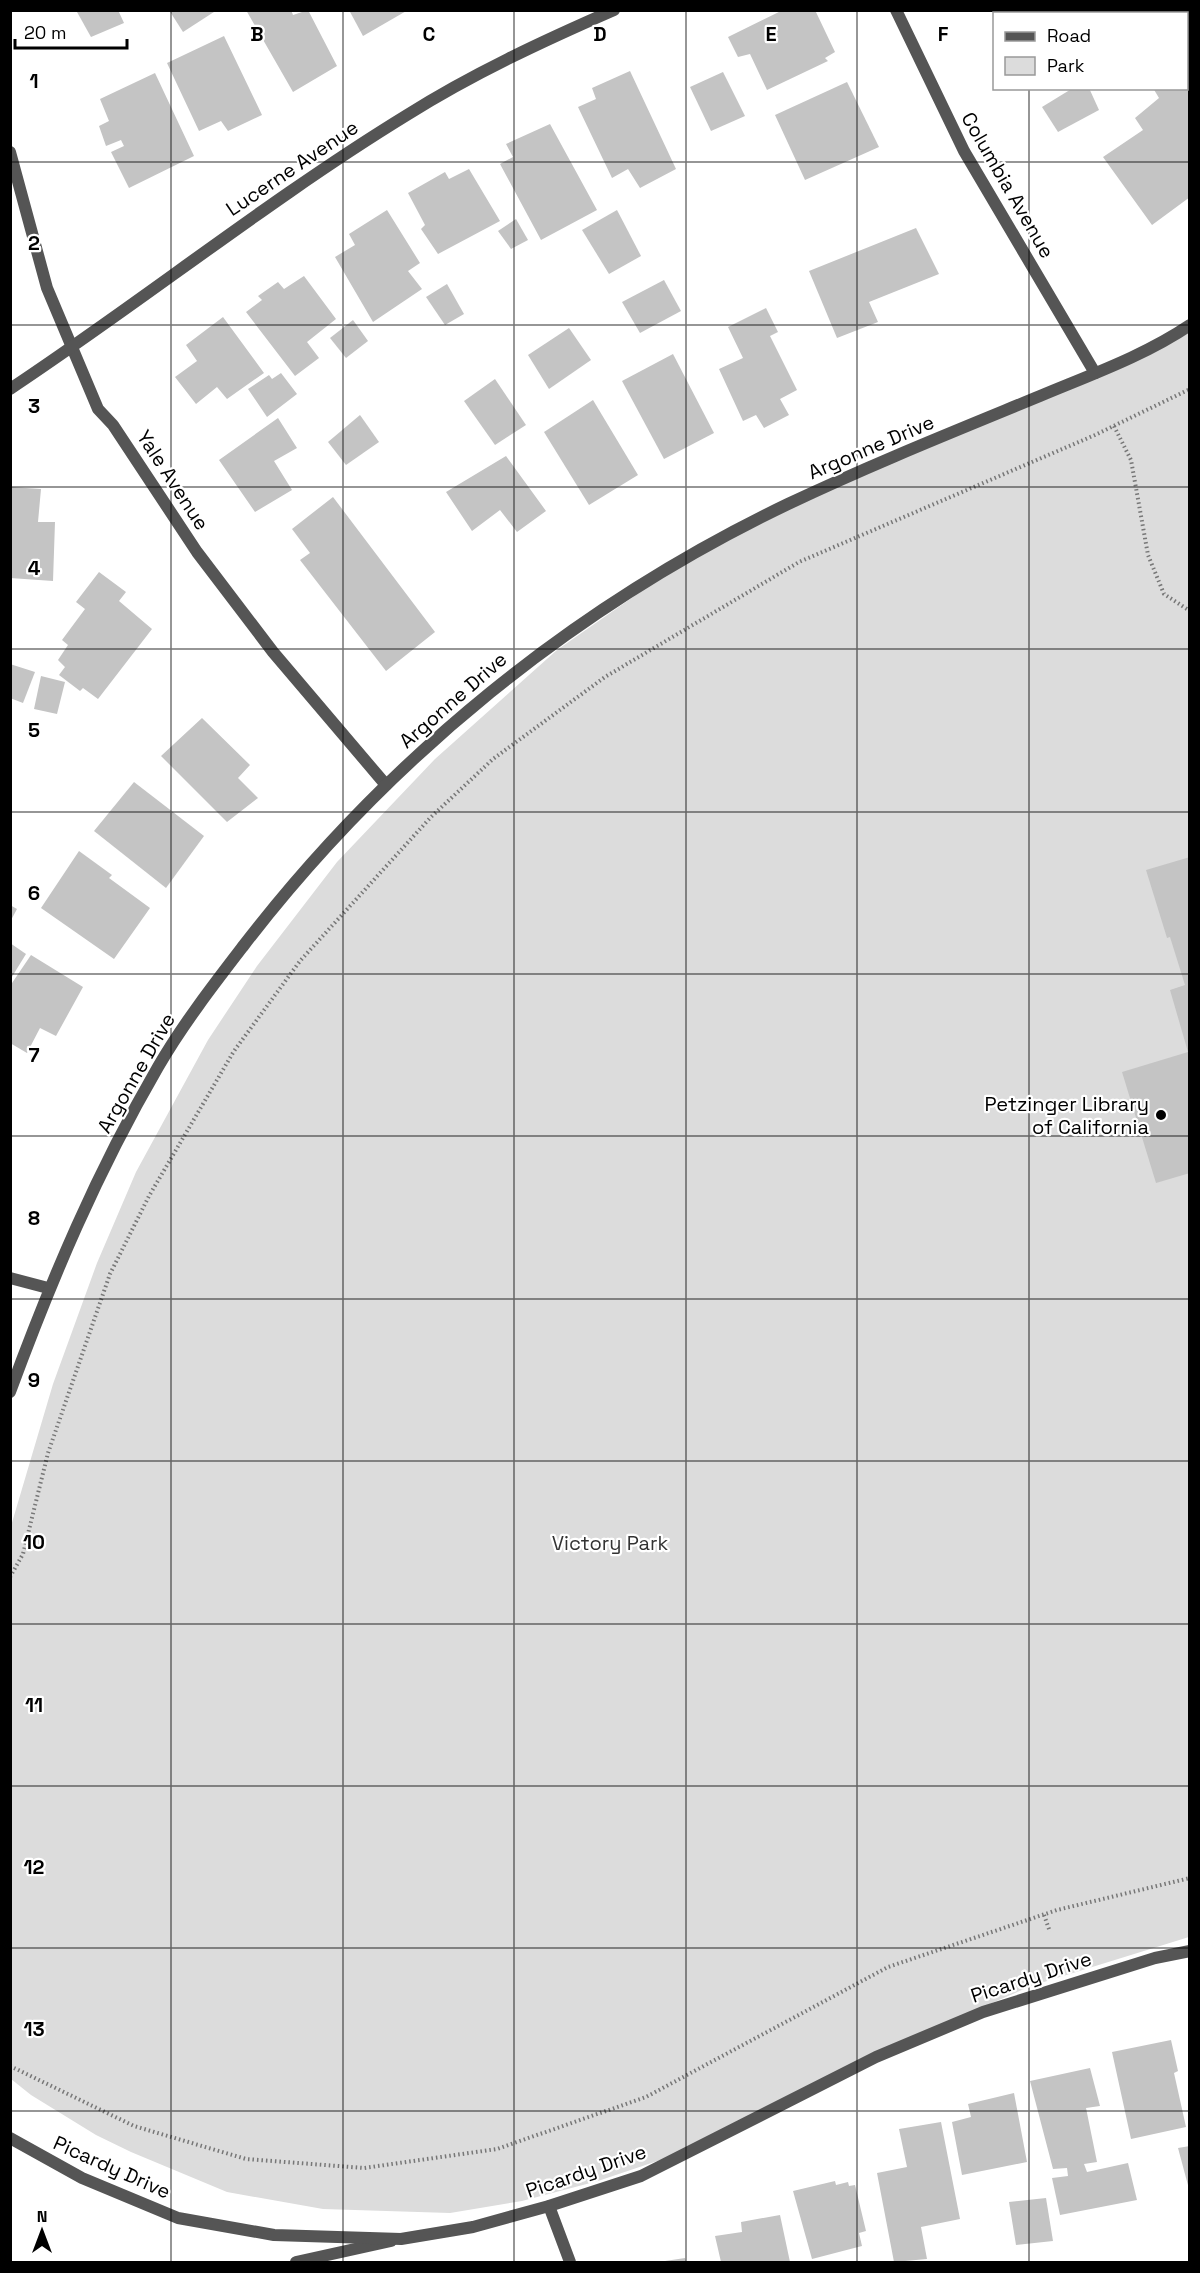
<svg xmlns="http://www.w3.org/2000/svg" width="1200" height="2273" viewBox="0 0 1200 2273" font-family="'Space Grotesk',sans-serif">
<rect width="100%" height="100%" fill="#fff"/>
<path fill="#dcdcdc" d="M 1189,326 L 1189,1937 L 1031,1986 L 925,2032 L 690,2150 L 598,2181 L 522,2201 L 450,2213 L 323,2209 L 227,2192 L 131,2152 L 96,2135 L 31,2095 L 11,2079 L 11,1526 L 53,1384 L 97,1263 L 136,1172 L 208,1040 L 257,966 L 337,862 L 435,759 L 557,650 L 679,565 L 755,521 Z"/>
<g fill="#c4c4c4">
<path d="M 81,10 L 118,10 L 124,23 L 91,37 L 77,12 Z"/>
<path d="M 169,10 L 217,10 L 183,32 Z"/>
<path d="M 246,10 L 291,10 L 293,15 L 308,10 L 337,66 L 293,92 Z"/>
<path d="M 349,10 L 408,10 L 363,36 Z"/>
<path d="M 783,10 L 815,10 L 835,52 L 825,58 L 828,61 L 767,90 L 750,54 L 738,57 L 728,37 Z"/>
<path d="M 1021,10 L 1111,10 L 1112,14 L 1015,14 Z"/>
<path d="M 1121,10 L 1176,10 L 1172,14 L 1124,14 Z"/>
<path d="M 224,36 L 262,115 L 228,131 L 221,121 L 199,131 L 167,63 Z"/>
<path d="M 630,71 L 676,169 L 640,188 L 628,169 L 612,178 L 578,107 L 596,99 L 592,88 Z"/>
<path d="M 723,72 L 745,116 L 711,131 L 690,87 Z"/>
<path d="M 155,73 L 194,156 L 129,188 L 111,152 L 124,146 L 121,140 L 106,146 L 99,126 L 109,121 L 100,99 Z"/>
<path d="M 1186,78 L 1190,82 L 1190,197 L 1152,225 L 1103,157 L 1143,130 L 1135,118 L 1159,98 L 1153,88 L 1186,88 Z"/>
<path d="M 847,82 L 879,147 L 805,180 L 775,115 Z"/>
<path d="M 1073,88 L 1089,88 L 1099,110 L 1058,132 L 1042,107 Z"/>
<path d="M 550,124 L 597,210 L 541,240 L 500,164 L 513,157 L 506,144 Z"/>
<path d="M 469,169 L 500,221 L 438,254 L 421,229 L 425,225 L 408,193 L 445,172 L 449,179 Z"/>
<path d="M 387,210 L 420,263 L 408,271 L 422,289 L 373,322 L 335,257 L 355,245 L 349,234 Z"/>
<path d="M 617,210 L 641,256 L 609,274 L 582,230 Z"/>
<path d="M 516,219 L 528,240 L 511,249 L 498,231 Z"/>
<path d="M 916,228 L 939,274 L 869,302 L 878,322 L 837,338 L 809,271 Z"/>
<path d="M 304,276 L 336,319 L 307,342 L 319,358 L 295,376 L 246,312 L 262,300 L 258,296 L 278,282 L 284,289 Z"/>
<path d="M 664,280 L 681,311 L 640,333 L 622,302 Z"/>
<path d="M 447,284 L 464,314 L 445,325 L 426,297 Z"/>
<path d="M 766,308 L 778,332 L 770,336 L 797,390 L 780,399 L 789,415 L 764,428 L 756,415 L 743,421 L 719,369 L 743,358 L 728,327 Z"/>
<path d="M 223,317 L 264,373 L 227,399 L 217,387 L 196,404 L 175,377 L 197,361 L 186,345 Z"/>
<path d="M 353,320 L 368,341 L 346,358 L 330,338 Z"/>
<path d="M 569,328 L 591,360 L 549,389 L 528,355 Z"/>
<path d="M 673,354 L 714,433 L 664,459 L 622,381 Z"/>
<path d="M 281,373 L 297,394 L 267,417 L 248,389 L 269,375 L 272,379 Z"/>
<path d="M 495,379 L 526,425 L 495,445 L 464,401 Z"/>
<path d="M 593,400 L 638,475 L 589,505 L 544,432 Z"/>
<path d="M 360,415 L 379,442 L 346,465 L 328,442 Z"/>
<path d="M 278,418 L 297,448 L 274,461 L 292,490 L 255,512 L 219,460 Z"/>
<path d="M 506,456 L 546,511 L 517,532 L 500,510 L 472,531 L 446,492 Z"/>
<path d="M 10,487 L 41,489 L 38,522 L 55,522 L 53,581 L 10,578 Z"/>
<path d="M 333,497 L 435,632 L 386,671 L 300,560 L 310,553 L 292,529 Z"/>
<path d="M 99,572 L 126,592 L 119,601 L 152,629 L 98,699 L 83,688 L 80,691 L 59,675 L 65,667 L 58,660 L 68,645 L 62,640 L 85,609 L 76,602 Z"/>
<path d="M 10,664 L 35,672 L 23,703 L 10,698 Z"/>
<path d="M 41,676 L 65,682 L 57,714 L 34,709 Z"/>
<path d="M 202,718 L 250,765 L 238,778 L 258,798 L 227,822 L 161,756 Z"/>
<path d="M 134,782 L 204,836 L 166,888 L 94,831 Z"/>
<path d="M 79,851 L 112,875 L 109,878 L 150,908 L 114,959 L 41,908 Z"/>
<path d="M 1190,857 L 1190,1173 L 1156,1183 L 1122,1072 L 1188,1052 L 1170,990 L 1185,985 L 1170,937 L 1167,938 L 1146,870 Z"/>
<path d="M 10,905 L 17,909 L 10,922 Z"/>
<path d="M 10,943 L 26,954 L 10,980 Z"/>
<path d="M 31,955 L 83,987 L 56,1036 L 40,1028 L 27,1053 L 10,1043 L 10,986 Z"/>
<path d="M 1171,2040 L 1178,2071 L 1174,2073 L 1186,2127 L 1131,2139 L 1112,2052 Z"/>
<path d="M 1090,2068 L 1100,2106 L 1086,2108 L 1097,2162 L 1084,2164 L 1087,2172 L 1128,2163 L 1137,2200 L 1060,2215 L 1052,2178 L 1068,2176 L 1067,2168 L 1053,2169 L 1030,2081 Z"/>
<path d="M 1014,2093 L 1027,2162 L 962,2175 L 952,2122 L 971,2117 L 968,2104 Z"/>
<path d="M 941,2122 L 960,2219 L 921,2227 L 927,2259 L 894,2262 L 877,2173 L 907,2167 L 899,2129 Z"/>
<path d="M 1190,2146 L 1190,2189 L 1189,2189 L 1178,2148 Z"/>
<path d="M 835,2181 L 836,2185 L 848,2182 L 849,2186 L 855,2185 L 866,2231 L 859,2233 L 862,2246 L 812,2259 L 793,2191 Z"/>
<path d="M 1046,2198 L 1053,2241 L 1016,2245 L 1009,2202 Z"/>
<path d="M 780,2215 L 790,2262 L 721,2262 L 715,2236 L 742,2232 L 741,2222 Z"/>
<path d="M 685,2258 L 686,2262 L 665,2262 L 665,2261 Z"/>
</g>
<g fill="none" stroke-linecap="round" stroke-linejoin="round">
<g stroke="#777" stroke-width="4" stroke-dasharray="1.5 3" stroke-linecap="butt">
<path d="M 1114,426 L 1131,460 L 1148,555 L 1164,594 L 1190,611"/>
<path d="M 10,1577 L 23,1554 L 48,1453 L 110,1274 L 149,1196 L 234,1051 L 300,961 L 431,817 L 493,759 L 605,677 L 799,562 L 1095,435 L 1190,389"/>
<path d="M 1044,1915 L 1050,1932"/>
<path d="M 10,2066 L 134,2126 L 246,2159 L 364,2168 L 497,2149 L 646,2097 L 888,1967 L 1057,1910 L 1190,1878"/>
</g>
<g stroke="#555" stroke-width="12">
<path d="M 896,10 L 964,151 L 1095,373"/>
<path d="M 10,152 L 47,288 L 98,409 L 113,425 L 197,552 L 273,652 L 386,785"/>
<path d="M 10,389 C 144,300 270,199 407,115 C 472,74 543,41 614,10"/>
<path d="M 10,1278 L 48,1288"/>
<path d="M 10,1392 C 52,1278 97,1172 158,1067 C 183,1024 214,984 244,945 C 388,758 575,606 788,504 C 870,465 955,431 1040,396 C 1090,375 1144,356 1190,325"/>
<path d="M 549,2206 L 570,2262"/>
<path d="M 296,2262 L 391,2241"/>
</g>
<path stroke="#555" stroke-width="12" d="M 10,2138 L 82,2178 L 178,2218 L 274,2235 L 401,2239 L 473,2227 L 549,2206 L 641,2176 L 876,2057 L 983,2012 L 1155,1958 L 1190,1951"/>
</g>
<path fill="none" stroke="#000" stroke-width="1.5" stroke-opacity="0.55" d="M 171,10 L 171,2262M 343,10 L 343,2262M 514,10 L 514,2262M 686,10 L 686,2262M 857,10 L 857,2262M 1029,10 L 1029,14M 1029,88 L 1029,2262M 10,162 L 1190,162M 10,325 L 1190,325M 10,487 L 1190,487M 10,649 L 1190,649M 10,812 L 1190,812M 10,974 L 1190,974M 10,1136 L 1190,1136M 10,1299 L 1190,1299M 10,1461 L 1190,1461M 10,1624 L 1190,1624M 10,1786 L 1190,1786M 10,1948 L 1190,1948M 10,2111 L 1190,2111"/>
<circle fill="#000" stroke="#fff" stroke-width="2" cx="1161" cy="1115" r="6"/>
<g text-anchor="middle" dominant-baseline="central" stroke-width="4.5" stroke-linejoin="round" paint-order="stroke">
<g font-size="20" fill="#000" stroke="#fff">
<text transform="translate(292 168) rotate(-34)">Lucerne Avenue</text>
<text transform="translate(1008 185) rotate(60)">Columbia Avenue</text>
<text transform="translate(871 447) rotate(-23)">Argonne Drive</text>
<text transform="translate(173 480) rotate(57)">Yale Avenue</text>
<text transform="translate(453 700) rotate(-41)">Argonne Drive</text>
<text transform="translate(136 1073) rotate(-60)">Argonne Drive</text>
<text transform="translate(1031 1977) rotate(-18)">Picardy Drive</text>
<text transform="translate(112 2167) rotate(24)">Picardy Drive</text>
<text transform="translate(586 2171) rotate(-19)">Picardy Drive</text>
</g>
<g font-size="20" fill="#000" stroke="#fff" text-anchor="end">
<text x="1149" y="1104">Petzinger Library<tspan x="1149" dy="23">of California</tspan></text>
</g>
<g font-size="20" fill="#333" stroke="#fff">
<text x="610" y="1543">Victory Park</text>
</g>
</g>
<g font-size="20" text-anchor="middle" font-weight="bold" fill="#000" stroke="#fff" stroke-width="4.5" stroke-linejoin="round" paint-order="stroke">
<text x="257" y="41">B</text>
<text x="429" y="41">C</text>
<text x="600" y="41">D</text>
<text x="771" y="41">E</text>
<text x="943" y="41">F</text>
<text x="34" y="88">1</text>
<text x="34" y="250">2</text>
<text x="34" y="413">3</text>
<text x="34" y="575">4</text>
<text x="34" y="737">5</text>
<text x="34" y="900">6</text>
<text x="34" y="1062">7</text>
<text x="34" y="1225">8</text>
<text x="34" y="1387">9</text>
<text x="34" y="1549">10</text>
<text x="34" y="1712">11</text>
<text x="34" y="1874">12</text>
<text x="34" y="2036">13</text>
</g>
<rect width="1200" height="2273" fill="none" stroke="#000000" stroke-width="24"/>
<rect x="993" y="12" width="195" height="78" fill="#ffffff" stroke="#999999" stroke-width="1.5"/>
<rect x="1005" y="32" width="30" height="9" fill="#555555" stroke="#999999" stroke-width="1.5"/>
<text x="1047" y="42" font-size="18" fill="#000000">Road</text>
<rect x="1005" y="57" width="30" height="18" fill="#dcdcdc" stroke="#999999" stroke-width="1.5"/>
<text x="1047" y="72" font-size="18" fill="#000000">Park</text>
<g transform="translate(42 2231)" stroke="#ffffff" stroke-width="4.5" paint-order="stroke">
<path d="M0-4.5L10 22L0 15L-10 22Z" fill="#000000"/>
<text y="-9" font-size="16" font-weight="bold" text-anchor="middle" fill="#000000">N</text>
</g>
<path d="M15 39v9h112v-9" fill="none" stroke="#000000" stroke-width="3"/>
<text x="24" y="39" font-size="18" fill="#000000" stroke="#ffffff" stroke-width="4.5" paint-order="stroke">20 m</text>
</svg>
